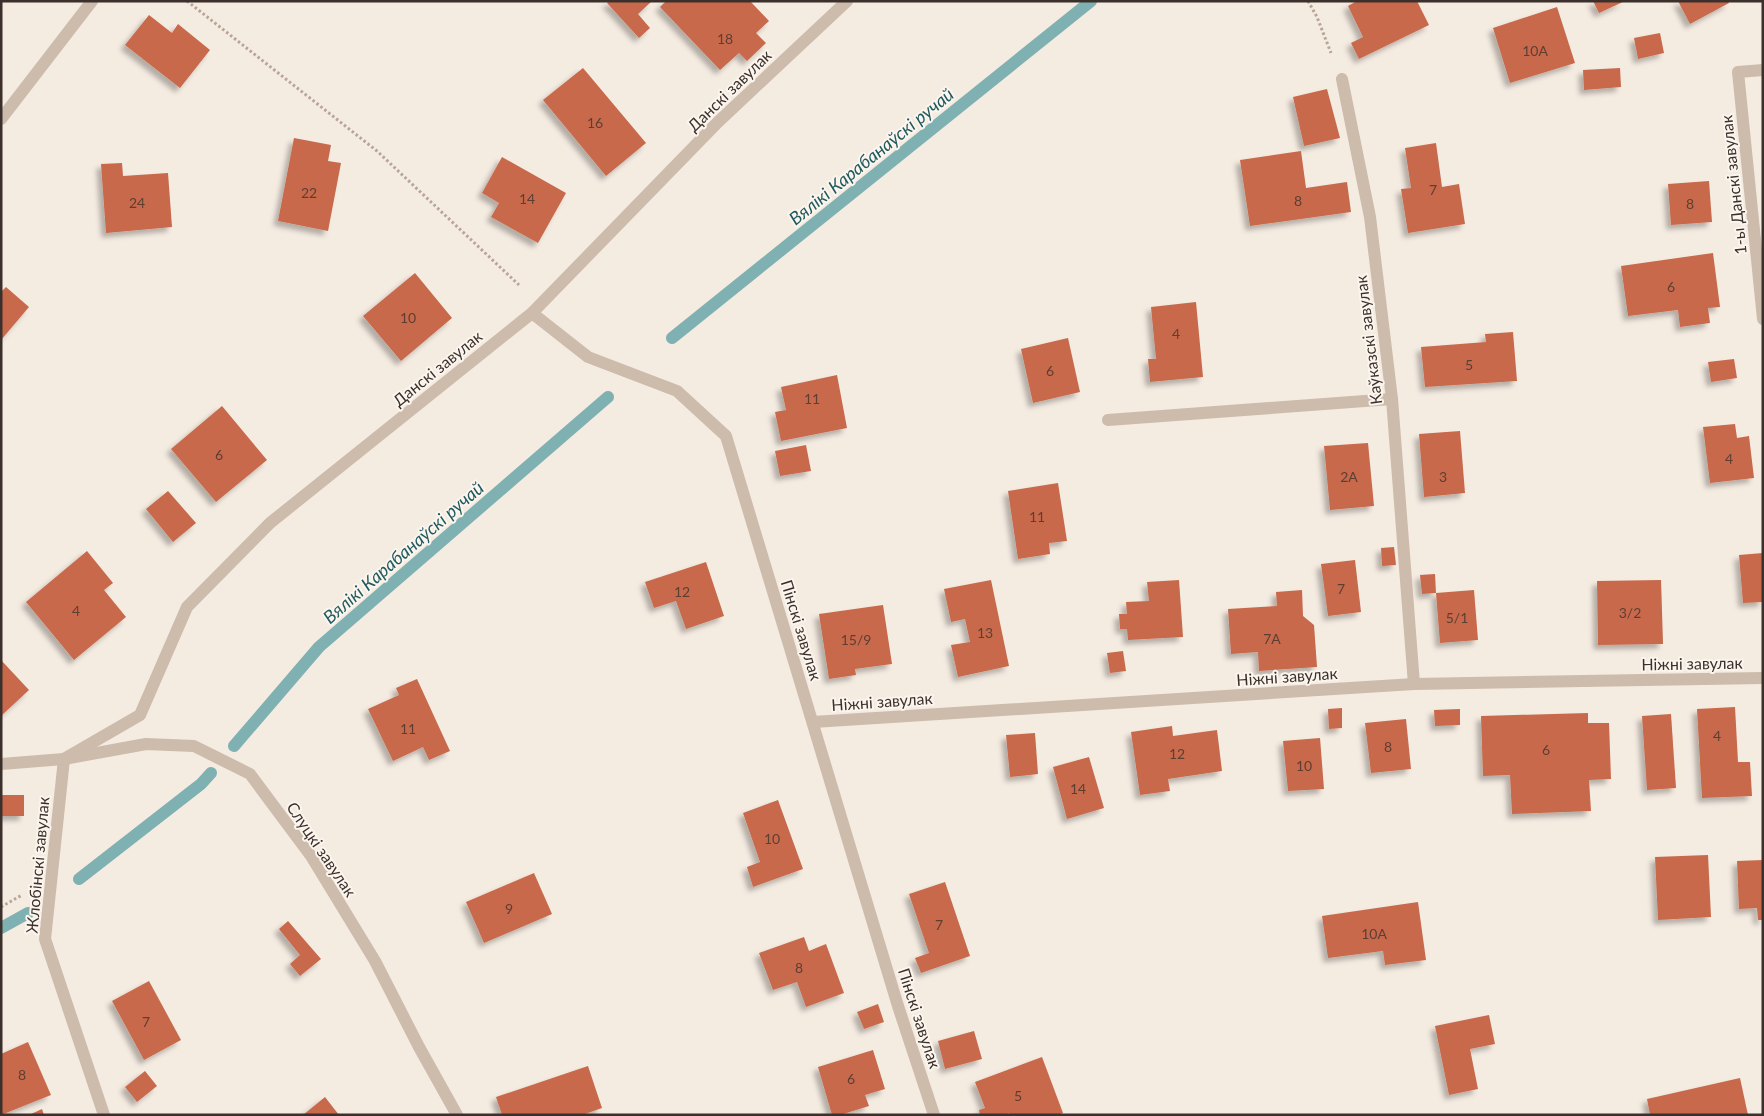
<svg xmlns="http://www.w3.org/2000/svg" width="1764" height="1116" viewBox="0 0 1764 1116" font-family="Lato,sans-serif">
<defs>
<filter id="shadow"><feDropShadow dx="-4.5" dy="4.5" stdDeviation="2.5" flood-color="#0004"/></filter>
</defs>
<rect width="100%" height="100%" fill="#f4ebe1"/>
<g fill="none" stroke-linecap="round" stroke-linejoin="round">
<g stroke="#7fb0b2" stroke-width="12">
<path d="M 672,338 L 1091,1"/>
<path d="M 234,746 L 319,647 L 608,397"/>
<path d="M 79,879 L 201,784 L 211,773"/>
<path d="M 1,928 L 28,913"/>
</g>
</g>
<g fill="#c8694b" filter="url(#shadow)">
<path d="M 609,1 L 650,1 L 651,2 L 638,14 L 650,28 L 639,38 L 607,3 Z"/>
<path d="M 666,1 L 750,1 L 769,21 L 756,33 L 766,43 L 747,61 L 739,53 L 720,70 L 660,7 Z"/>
<path d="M 1357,1 L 1417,1 L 1429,25 L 1359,59 L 1351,43 L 1363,37 L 1348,6 Z"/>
<path d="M 1593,1 L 1625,1 L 1599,13 Z"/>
<path d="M 1678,1 L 1728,1 L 1729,3 L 1690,24 Z"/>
<path d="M 1557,7 L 1575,63 L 1510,83 L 1493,28 Z"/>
<path d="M 149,15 L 172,33 L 178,24 L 210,50 L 180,88 L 125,45 Z"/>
<path d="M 1660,33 L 1664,53 L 1638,59 L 1634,38 Z"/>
<path d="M 583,68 L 646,143 L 606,176 L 543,100 Z"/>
<path d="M 1620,68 L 1621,87 L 1584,90 L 1583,70 Z"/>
<path d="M 1327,89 L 1340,138 L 1304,146 L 1293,97 Z"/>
<path d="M 294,138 L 331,145 L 328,161 L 341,163 L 328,231 L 278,221 Z"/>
<path d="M 1436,143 L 1442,187 L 1459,184 L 1465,224 L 1408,233 L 1401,189 L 1411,188 L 1405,148 Z"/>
<path d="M 1301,151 L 1306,188 L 1347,182 L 1351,212 L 1250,226 L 1240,160 Z"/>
<path d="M 502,157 L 566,193 L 538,243 L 491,217 L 499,203 L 482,193 Z"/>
<path d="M 122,163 L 123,176 L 168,173 L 172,227 L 106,233 L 101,164 Z"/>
<path d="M 1709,181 L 1712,222 L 1671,225 L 1668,184 Z"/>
<path d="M 1713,253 L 1720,307 L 1708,308 L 1710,323 L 1680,327 L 1678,310 L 1628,316 L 1621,266 Z"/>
<path d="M 415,273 L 452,318 L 401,361 L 363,316 Z"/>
<path d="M 6,287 L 29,307 L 1,340 L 1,292 Z"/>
<path d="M 1196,302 L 1203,377 L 1150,382 L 1148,359 L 1156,359 L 1151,307 Z"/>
<path d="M 1513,332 L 1517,381 L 1425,387 L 1421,347 L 1486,342 L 1485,334 Z"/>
<path d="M 1068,338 L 1080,392 L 1033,403 L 1021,349 Z"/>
<path d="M 1734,359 L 1737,378 L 1711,382 L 1708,362 Z"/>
<path d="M 837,375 L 847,428 L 781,441 L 775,412 L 786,410 L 781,387 Z"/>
<path d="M 222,406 L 267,460 L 216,502 L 171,449 Z"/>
<path d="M 1735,424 L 1737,438 L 1749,436 L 1754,478 L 1710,483 L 1703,427 Z"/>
<path d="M 1460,431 L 1465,493 L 1424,497 L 1419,434 Z"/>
<path d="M 1368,443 L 1374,506 L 1330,510 L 1324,446 Z"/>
<path d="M 806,445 L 811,471 L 780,476 L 775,451 Z"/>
<path d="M 1058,483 L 1067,541 L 1049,543 L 1050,554 L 1018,559 L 1008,491 Z"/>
<path d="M 168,491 L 196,523 L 173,542 L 146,509 Z"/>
<path d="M 1394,547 L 1396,565 L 1382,566 L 1381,548 Z"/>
<path d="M 87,551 L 113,583 L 104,590 L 126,617 L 74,660 L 26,602 Z"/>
<path d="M 1763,553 L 1763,602 L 1743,603 L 1739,555 Z"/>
<path d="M 1355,560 L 1361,612 L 1328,616 L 1321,564 Z"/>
<path d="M 706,562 L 724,616 L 686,629 L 676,601 L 654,608 L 645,582 Z"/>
<path d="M 1435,574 L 1436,593 L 1422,594 L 1420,575 Z"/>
<path d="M 991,580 L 1009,666 L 958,677 L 951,645 L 970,642 L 965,619 L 951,622 L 944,589 Z"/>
<path d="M 1179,580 L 1183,637 L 1128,640 L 1127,629 L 1120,629 L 1119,614 L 1127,614 L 1126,602 L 1149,601 L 1147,582 Z"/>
<path d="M 1661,580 L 1663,644 L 1598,645 L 1597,581 Z"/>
<path d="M 1302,590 L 1303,616 L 1314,625 L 1317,667 L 1259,671 L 1258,652 L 1231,654 L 1228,609 L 1277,606 L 1276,592 Z"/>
<path d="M 1474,590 L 1478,640 L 1440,643 L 1436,593 Z"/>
<path d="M 883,605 L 892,664 L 855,669 L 856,675 L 829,679 L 819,614 Z"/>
<path d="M 1123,651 L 1126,671 L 1110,673 L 1107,653 Z"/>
<path d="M 1,660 L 29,690 L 1,716 Z"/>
<path d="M 417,679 L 450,751 L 429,760 L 423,747 L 393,761 L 368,709 L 399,695 L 396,688 Z"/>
<path d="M 1735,707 L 1738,762 L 1750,762 L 1752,796 L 1702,798 L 1697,709 Z"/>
<path d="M 1342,708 L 1342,728 L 1329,729 L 1328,709 Z"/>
<path d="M 1460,709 L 1460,725 L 1435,726 L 1434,710 Z"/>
<path d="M 1588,713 L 1588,723 L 1609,723 L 1611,779 L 1589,780 L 1591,811 L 1512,814 L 1510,775 L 1483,776 L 1481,716 Z"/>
<path d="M 1671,714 L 1676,788 L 1647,790 L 1642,716 Z"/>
<path d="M 1406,719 L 1411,769 L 1371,773 L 1365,723 Z"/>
<path d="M 1172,726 L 1173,736 L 1217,730 L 1222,771 L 1168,779 L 1170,791 L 1140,795 L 1131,732 Z"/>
<path d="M 1035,733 L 1038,774 L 1010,777 L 1006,735 Z"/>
<path d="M 1320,738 L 1324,789 L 1288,791 L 1283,741 Z"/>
<path d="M 1089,757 L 1104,808 L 1067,819 L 1053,767 Z"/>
<rect x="1" y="795" width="23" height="21"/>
<path d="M 778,800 L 803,869 L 753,887 L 747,867 L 760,862 L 743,813 Z"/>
<path d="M 1708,855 L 1711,917 L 1658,920 L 1655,857 Z"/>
<path d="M 1763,860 L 1763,920 L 1758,920 L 1757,908 L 1739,909 L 1737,861 Z"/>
<path d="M 534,873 L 552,914 L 484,943 L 466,902 Z"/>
<path d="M 945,882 L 970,956 L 921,973 L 915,958 L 929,953 L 909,894 Z"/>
<path d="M 1418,902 L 1426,960 L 1385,965 L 1383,951 L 1328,958 L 1322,916 Z"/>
<path d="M 288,921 L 321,959 L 300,976 L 290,964 L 300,955 L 279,929 Z"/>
<path d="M 804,937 L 809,951 L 826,944 L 844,993 L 806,1007 L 797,982 L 773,990 L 759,953 Z"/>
<path d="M 149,981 L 181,1040 L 144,1060 L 112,1001 Z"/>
<path d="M 878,1004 L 884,1022 L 864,1029 L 857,1012 Z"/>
<path d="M 1489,1015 L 1495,1044 L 1470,1049 L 1478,1089 L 1449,1095 L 1435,1026 Z"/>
<path d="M 974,1031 L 982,1059 L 945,1069 L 938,1041 Z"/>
<path d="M 28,1042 L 51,1095 L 1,1115 L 1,1054 Z"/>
<path d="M 873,1050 L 885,1089 L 865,1095 L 869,1106 L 840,1115 L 832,1115 L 818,1067 Z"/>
<path d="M 1042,1057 L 1063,1113 L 1058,1115 L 1009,1115 L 1009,1113 L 1005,1115 L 980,1115 L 979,1110 L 985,1108 L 975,1082 Z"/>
<path d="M 588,1066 L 602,1108 L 582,1115 L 502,1115 L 496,1097 Z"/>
<path d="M 145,1071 L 157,1086 L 137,1102 L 125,1087 Z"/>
<path d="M 1740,1078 L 1748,1115 L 1650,1115 L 1647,1099 Z"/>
<path d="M 325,1097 L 339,1115 L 303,1115 Z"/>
<path d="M 42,1109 L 44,1115 L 29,1115 Z"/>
</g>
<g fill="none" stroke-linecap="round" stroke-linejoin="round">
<g stroke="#b9a596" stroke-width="3" stroke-dasharray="2.5 2.5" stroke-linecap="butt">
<path d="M 187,1 L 377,151 L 519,285"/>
<path d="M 1308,1 L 1317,17 L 1331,53"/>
<path d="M 1,907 L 22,895"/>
</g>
<g stroke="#cdbbac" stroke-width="12">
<path d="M 1763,70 L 1738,72 L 1763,319"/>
<path d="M 1342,79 L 1370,217 L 1392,399 L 1414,684"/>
<path d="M 1,119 L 92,1"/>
<path d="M 532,313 L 588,357 L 677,391 L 726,436 L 898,1006 L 934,1115"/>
<path d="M 1108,420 L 1392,399"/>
<path d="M 813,722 L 1414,684 L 1763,678"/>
<path d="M 64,759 L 140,715 L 187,607 L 270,523 L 532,313 L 718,122 L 847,1"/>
<path d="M 64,759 L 45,939 L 104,1115"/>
<path d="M 1,764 L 64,759 L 146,744 L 194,746 L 250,774 L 311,856 L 375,961 L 419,1047 L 457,1115"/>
</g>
</g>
<g text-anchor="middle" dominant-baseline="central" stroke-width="4" stroke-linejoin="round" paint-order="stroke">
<g font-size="14" fill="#5e3e33">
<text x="725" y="38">18</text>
<text x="1535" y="50">10А</text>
<text x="595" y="122">16</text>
<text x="1433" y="189">7</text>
<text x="309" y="192">22</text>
<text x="527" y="198">14</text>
<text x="1298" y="200">8</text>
<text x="137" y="202">24</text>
<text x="1690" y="203">8</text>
<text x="1671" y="286">6</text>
<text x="408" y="317">10</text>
<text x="1176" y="333">4</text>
<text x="1469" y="364">5</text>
<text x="1050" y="370">6</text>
<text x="812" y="398">11</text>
<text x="219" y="454">6</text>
<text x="1729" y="458">4</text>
<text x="1349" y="476">2А</text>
<text x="1443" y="476">3</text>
<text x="1037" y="516">11</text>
<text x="1341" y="588">7</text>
<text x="682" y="591">12</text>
<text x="76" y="610">4</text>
<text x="1630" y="612">3/2</text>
<text x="1457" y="617">5/1</text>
<text x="985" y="632">13</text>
<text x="1272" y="638">7А</text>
<text x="856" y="639">15/9</text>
<text x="408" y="728">11</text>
<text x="1717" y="735">4</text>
<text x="1388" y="746">8</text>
<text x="1546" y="749">6</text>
<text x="1177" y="753">12</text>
<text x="1304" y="765">10</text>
<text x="1078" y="788">14</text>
<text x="772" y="838">10</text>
<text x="509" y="908">9</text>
<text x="939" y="924">7</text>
<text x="1374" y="933">10А</text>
<text x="799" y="967">8</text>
<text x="146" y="1021">7</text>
<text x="22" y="1074">8</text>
<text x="851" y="1078">6</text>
<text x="1018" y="1095">5</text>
</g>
<g font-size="16" fill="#3b302b" stroke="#fbf5ee">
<text transform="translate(729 90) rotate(-44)">Данскі завулак</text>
<text transform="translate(1733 185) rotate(-96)">1-ы Данскі завулак</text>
<text transform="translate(1368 340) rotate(-97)">Каўказскі завулак</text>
<text transform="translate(437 368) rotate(-39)">Данскі завулак</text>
<text transform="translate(802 630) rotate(73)">Пінскі завулак</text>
<text transform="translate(1692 663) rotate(-1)">Ніжні завулак</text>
<text transform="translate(1287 676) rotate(-4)">Ніжні завулак</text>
<text transform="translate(882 701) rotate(-4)">Ніжні завулак</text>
<text transform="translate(322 849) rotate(56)">Слуцкі завулак</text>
<text transform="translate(37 865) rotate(-85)">Жлобінскі завулак</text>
<text transform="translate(920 1018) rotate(72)">Пінскі завулак</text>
</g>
<g font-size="18" font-style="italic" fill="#1f5a5e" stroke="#fbf5ee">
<text transform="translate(871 156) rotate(-39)">Вялікі Карабанаўскі ручай</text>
<text transform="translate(403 552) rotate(-41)">Вялікі Карабанаўскі ручай</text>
</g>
</g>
<rect width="1764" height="1116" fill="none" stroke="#3b302b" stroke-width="5"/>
</svg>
